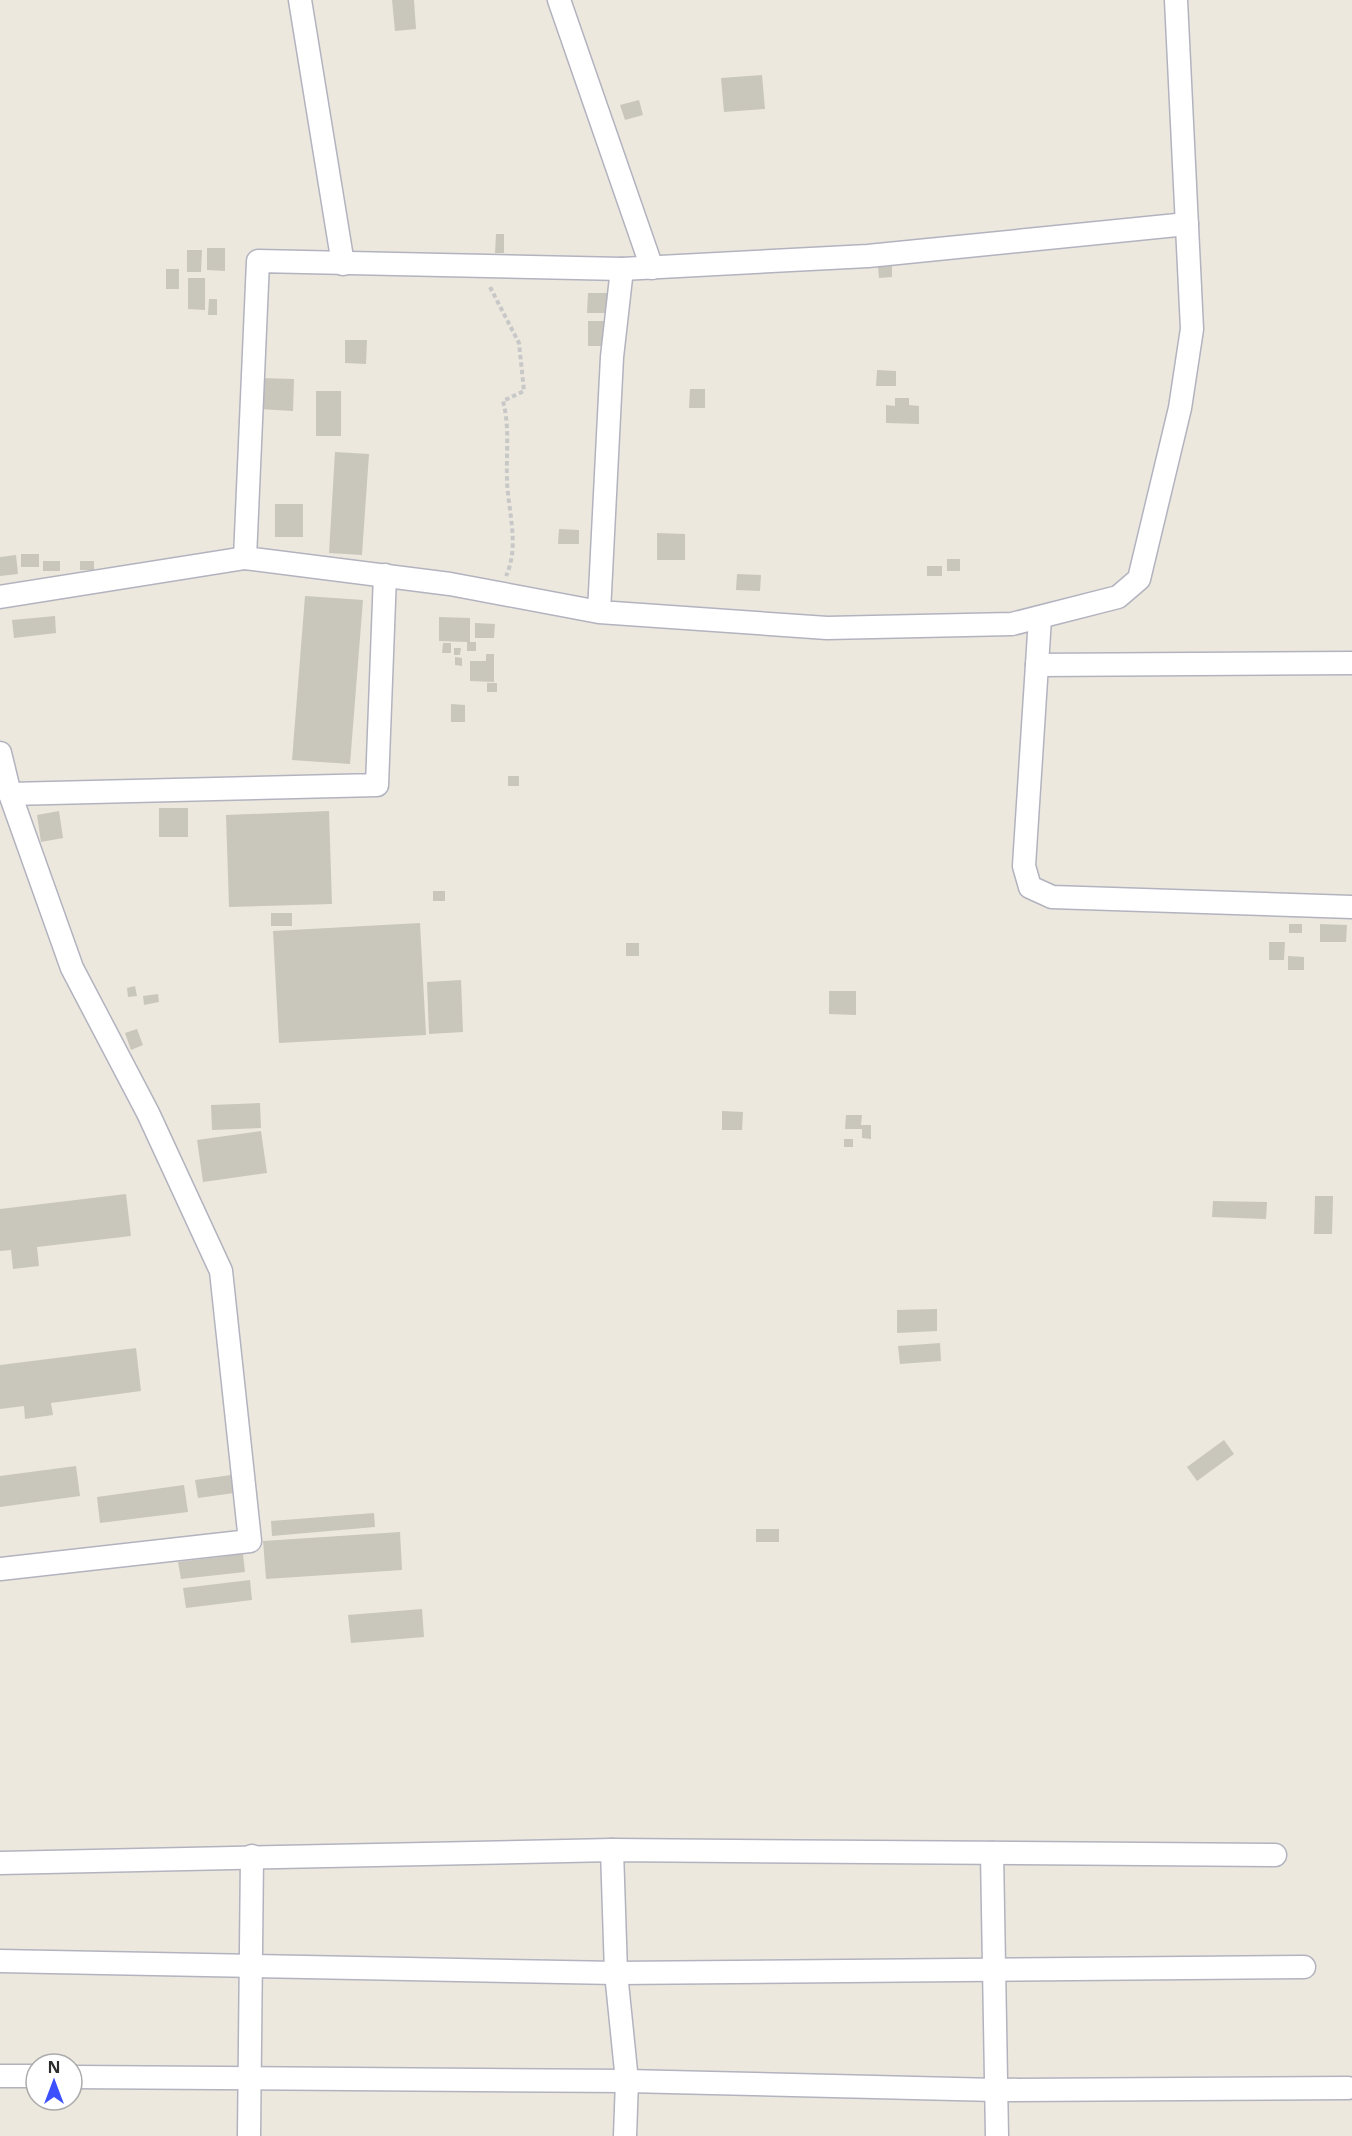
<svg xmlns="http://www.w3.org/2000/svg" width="1352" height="2136" viewBox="0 0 1352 2136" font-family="'Noto Sans',sans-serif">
<rect width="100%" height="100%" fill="#ede8de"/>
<g fill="#c9c6bc">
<path d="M 392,0 L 414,0 L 416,29 L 395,31 Z"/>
<path d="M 762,75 L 765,109 L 724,112 L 721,78 Z"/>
<path d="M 639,100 L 643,115 L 625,120 L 620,105 Z"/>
<path d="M 496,234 L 504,234 L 504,253 L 495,253 Z"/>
<path d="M 207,248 L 225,248 L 225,271 L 207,270 Z"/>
<path d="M 187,250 L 202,250 L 201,272 L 187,272 Z"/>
<path d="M 892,266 L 892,277 L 879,278 L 878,267 Z"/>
<rect x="166" y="269" width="13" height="20"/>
<path d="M 188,278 L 205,278 L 205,310 L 188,309 Z"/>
<path d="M 588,293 L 612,293 L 611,313 L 587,313 Z"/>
<path d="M 209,299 L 217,299 L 217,315 L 208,315 Z"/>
<rect x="588" y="321" width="18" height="25"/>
<path d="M 345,340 L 367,340 L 366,364 L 345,363 Z"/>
<path d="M 877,370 L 896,371 L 896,386 L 876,386 Z"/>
<path d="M 260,378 L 294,379 L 293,411 L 259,409 Z"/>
<path d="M 690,389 L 705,389 L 705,408 L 689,408 Z"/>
<rect x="316" y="391" width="25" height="45"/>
<path d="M 895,398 L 909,398 L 909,405 L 919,406 L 919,424 L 886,423 L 886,405 L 895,406 Z"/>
<path d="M 335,452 L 369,454 L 362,555 L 329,553 Z"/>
<rect x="275" y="504" width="28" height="33"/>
<path d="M 559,529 L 579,530 L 579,544 L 558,544 Z"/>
<path d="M 657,533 L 685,534 L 685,560 L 657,560 Z"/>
<rect x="21" y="554" width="18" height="13"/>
<path d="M 16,555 L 18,574 L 0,576 L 0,557 Z"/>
<rect x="947" y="559" width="13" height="12"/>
<rect x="43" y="561" width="17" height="10"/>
<rect x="80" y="561" width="14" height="9"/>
<rect x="927" y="566" width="15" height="10"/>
<path d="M 737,574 L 761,575 L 760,591 L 736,590 Z"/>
<path d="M 305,596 L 363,600 L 350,764 L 292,760 Z"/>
<path d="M 55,616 L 56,633 L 14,638 L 12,620 Z"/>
<path d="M 439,617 L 470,618 L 470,642 L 476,642 L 476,651 L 467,651 L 467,642 L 439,641 Z"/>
<path d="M 475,623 L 495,624 L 494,638 L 475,638 Z"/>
<path d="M 443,643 L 451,643 L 451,653 L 442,653 Z"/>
<path d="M 454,648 L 461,648 L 460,655 L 454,655 Z"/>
<path d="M 486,654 L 494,654 L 494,682 L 470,681 L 470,661 L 486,661 Z"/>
<path d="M 455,657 L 462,658 L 462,666 L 455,665 Z"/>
<rect x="487" y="683" width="10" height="9"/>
<path d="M 451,704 L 465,705 L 465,722 L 451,722 Z"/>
<rect x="508" y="776" width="11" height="10"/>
<rect x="159" y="808" width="29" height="29"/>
<path d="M 59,811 L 63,838 L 41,842 L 37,815 Z"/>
<path d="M 329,811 L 332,904 L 229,907 L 226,815 Z"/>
<rect x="433" y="891" width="12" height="10"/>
<rect x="271" y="913" width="21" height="13"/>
<path d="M 420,923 L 426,1035 L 279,1043 L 273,931 Z"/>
<rect x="1289" y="924" width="13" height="9"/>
<path d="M 1320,924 L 1347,925 L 1346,942 L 1320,942 Z"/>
<path d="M 1269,942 L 1285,942 L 1284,960 L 1269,960 Z"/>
<rect x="626" y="943" width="13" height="13"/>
<path d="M 1288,956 L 1304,957 L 1304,970 L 1288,970 Z"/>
<path d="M 461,980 L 463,1032 L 429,1034 L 427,982 Z"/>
<path d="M 135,986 L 137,996 L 128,997 L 127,988 Z"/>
<path d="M 829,991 L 856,991 L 856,1015 L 829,1014 Z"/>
<path d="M 158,994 L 159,1002 L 144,1005 L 143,996 Z"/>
<path d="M 137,1029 L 143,1045 L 131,1050 L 125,1033 Z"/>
<path d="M 260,1103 L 261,1128 L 212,1130 L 211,1105 Z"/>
<path d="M 722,1111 L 743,1112 L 742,1130 L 722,1130 Z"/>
<path d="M 846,1115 L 862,1115 L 861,1125 L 871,1125 L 871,1139 L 862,1138 L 862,1129 L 845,1129 Z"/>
<path d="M 261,1131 L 267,1173 L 203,1182 L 197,1140 Z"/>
<rect x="844" y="1139" width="9" height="8"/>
<path d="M 126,1194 L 131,1236 L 37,1247 L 39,1266 L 13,1269 L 11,1250 L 0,1251 L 0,1209 Z"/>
<path d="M 1315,1196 L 1333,1196 L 1332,1234 L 1314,1234 Z"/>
<path d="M 1213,1201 L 1267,1202 L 1266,1219 L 1212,1217 Z"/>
<path d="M 937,1309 L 937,1331 L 897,1333 L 897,1310 Z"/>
<path d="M 940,1343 L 941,1361 L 900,1364 L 898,1346 Z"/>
<path d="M 136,1348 L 141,1391 L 51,1403 L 53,1415 L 25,1419 L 24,1406 L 0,1409 L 0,1365 Z"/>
<path d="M 1224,1440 L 1234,1454 L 1197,1481 L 1187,1467 Z"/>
<path d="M 76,1466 L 80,1496 L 0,1507 L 0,1476 Z"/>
<path d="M 231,1475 L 234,1493 L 198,1498 L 195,1480 Z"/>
<path d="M 184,1485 L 188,1512 L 100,1523 L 97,1497 Z"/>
<path d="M 374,1513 L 375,1527 L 272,1536 L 271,1521 Z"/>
<rect x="756" y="1529" width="23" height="13"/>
<path d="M 400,1532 L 402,1570 L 266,1579 L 263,1541 Z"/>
<path d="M 243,1554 L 245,1572 L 181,1579 L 178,1562 Z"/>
<path d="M 250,1580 L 252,1600 L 186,1608 L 183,1588 Z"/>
<path d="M 422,1609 L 424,1637 L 351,1643 L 348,1615 Z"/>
</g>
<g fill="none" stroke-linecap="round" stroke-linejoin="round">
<g stroke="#b2b3bf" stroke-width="25">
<g id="minor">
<path d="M 300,0 L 343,264"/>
<path d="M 559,0 L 652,268"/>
<path d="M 622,269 L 868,256 L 1187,224"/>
<path d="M 0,597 L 245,558"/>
<path d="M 599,612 L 612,357 L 622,269 L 258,261 L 245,558 L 450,584 L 599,612 L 827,628 L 1012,624 L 1118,597 L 1139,579 L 1180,408 L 1192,329 L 1176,0"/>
<path d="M 1040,618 L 1024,866 L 1030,887 L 1052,897 L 1352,907"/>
<path d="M 1037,665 L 1352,663"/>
<path d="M 0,753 L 10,794 L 72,968 L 148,1113 L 221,1271 L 250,1541 L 0,1569"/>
<path d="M 10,794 L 377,785 L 385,575"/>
<path d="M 612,1850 L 616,1973 L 627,2081 L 625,2136"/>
<path d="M 992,1853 L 997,2136"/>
<path d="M 0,1863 L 612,1850 L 1275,1855"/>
<path d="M 0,1961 L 616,1973 L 1304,1967"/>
<path d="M 0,2076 L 36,2076"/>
<path d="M 72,2077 L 627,2081 L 996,2090 L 1348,2088"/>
<path d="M 249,2136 L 252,1856"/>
</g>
</g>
<path stroke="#c8c8c8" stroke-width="4" stroke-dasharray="4.5 3" stroke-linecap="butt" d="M 490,287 L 519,343 L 524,391 L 503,401 C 510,427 506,454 507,480 C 508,511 520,546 506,576"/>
<use href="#minor" stroke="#fff" stroke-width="22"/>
</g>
<g transform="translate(54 2082)"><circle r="28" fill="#ffffff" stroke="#ababab" stroke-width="1.5"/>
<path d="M0-4.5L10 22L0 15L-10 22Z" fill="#3c50fd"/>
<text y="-9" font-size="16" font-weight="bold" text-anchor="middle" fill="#2c2c2c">N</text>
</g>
</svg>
